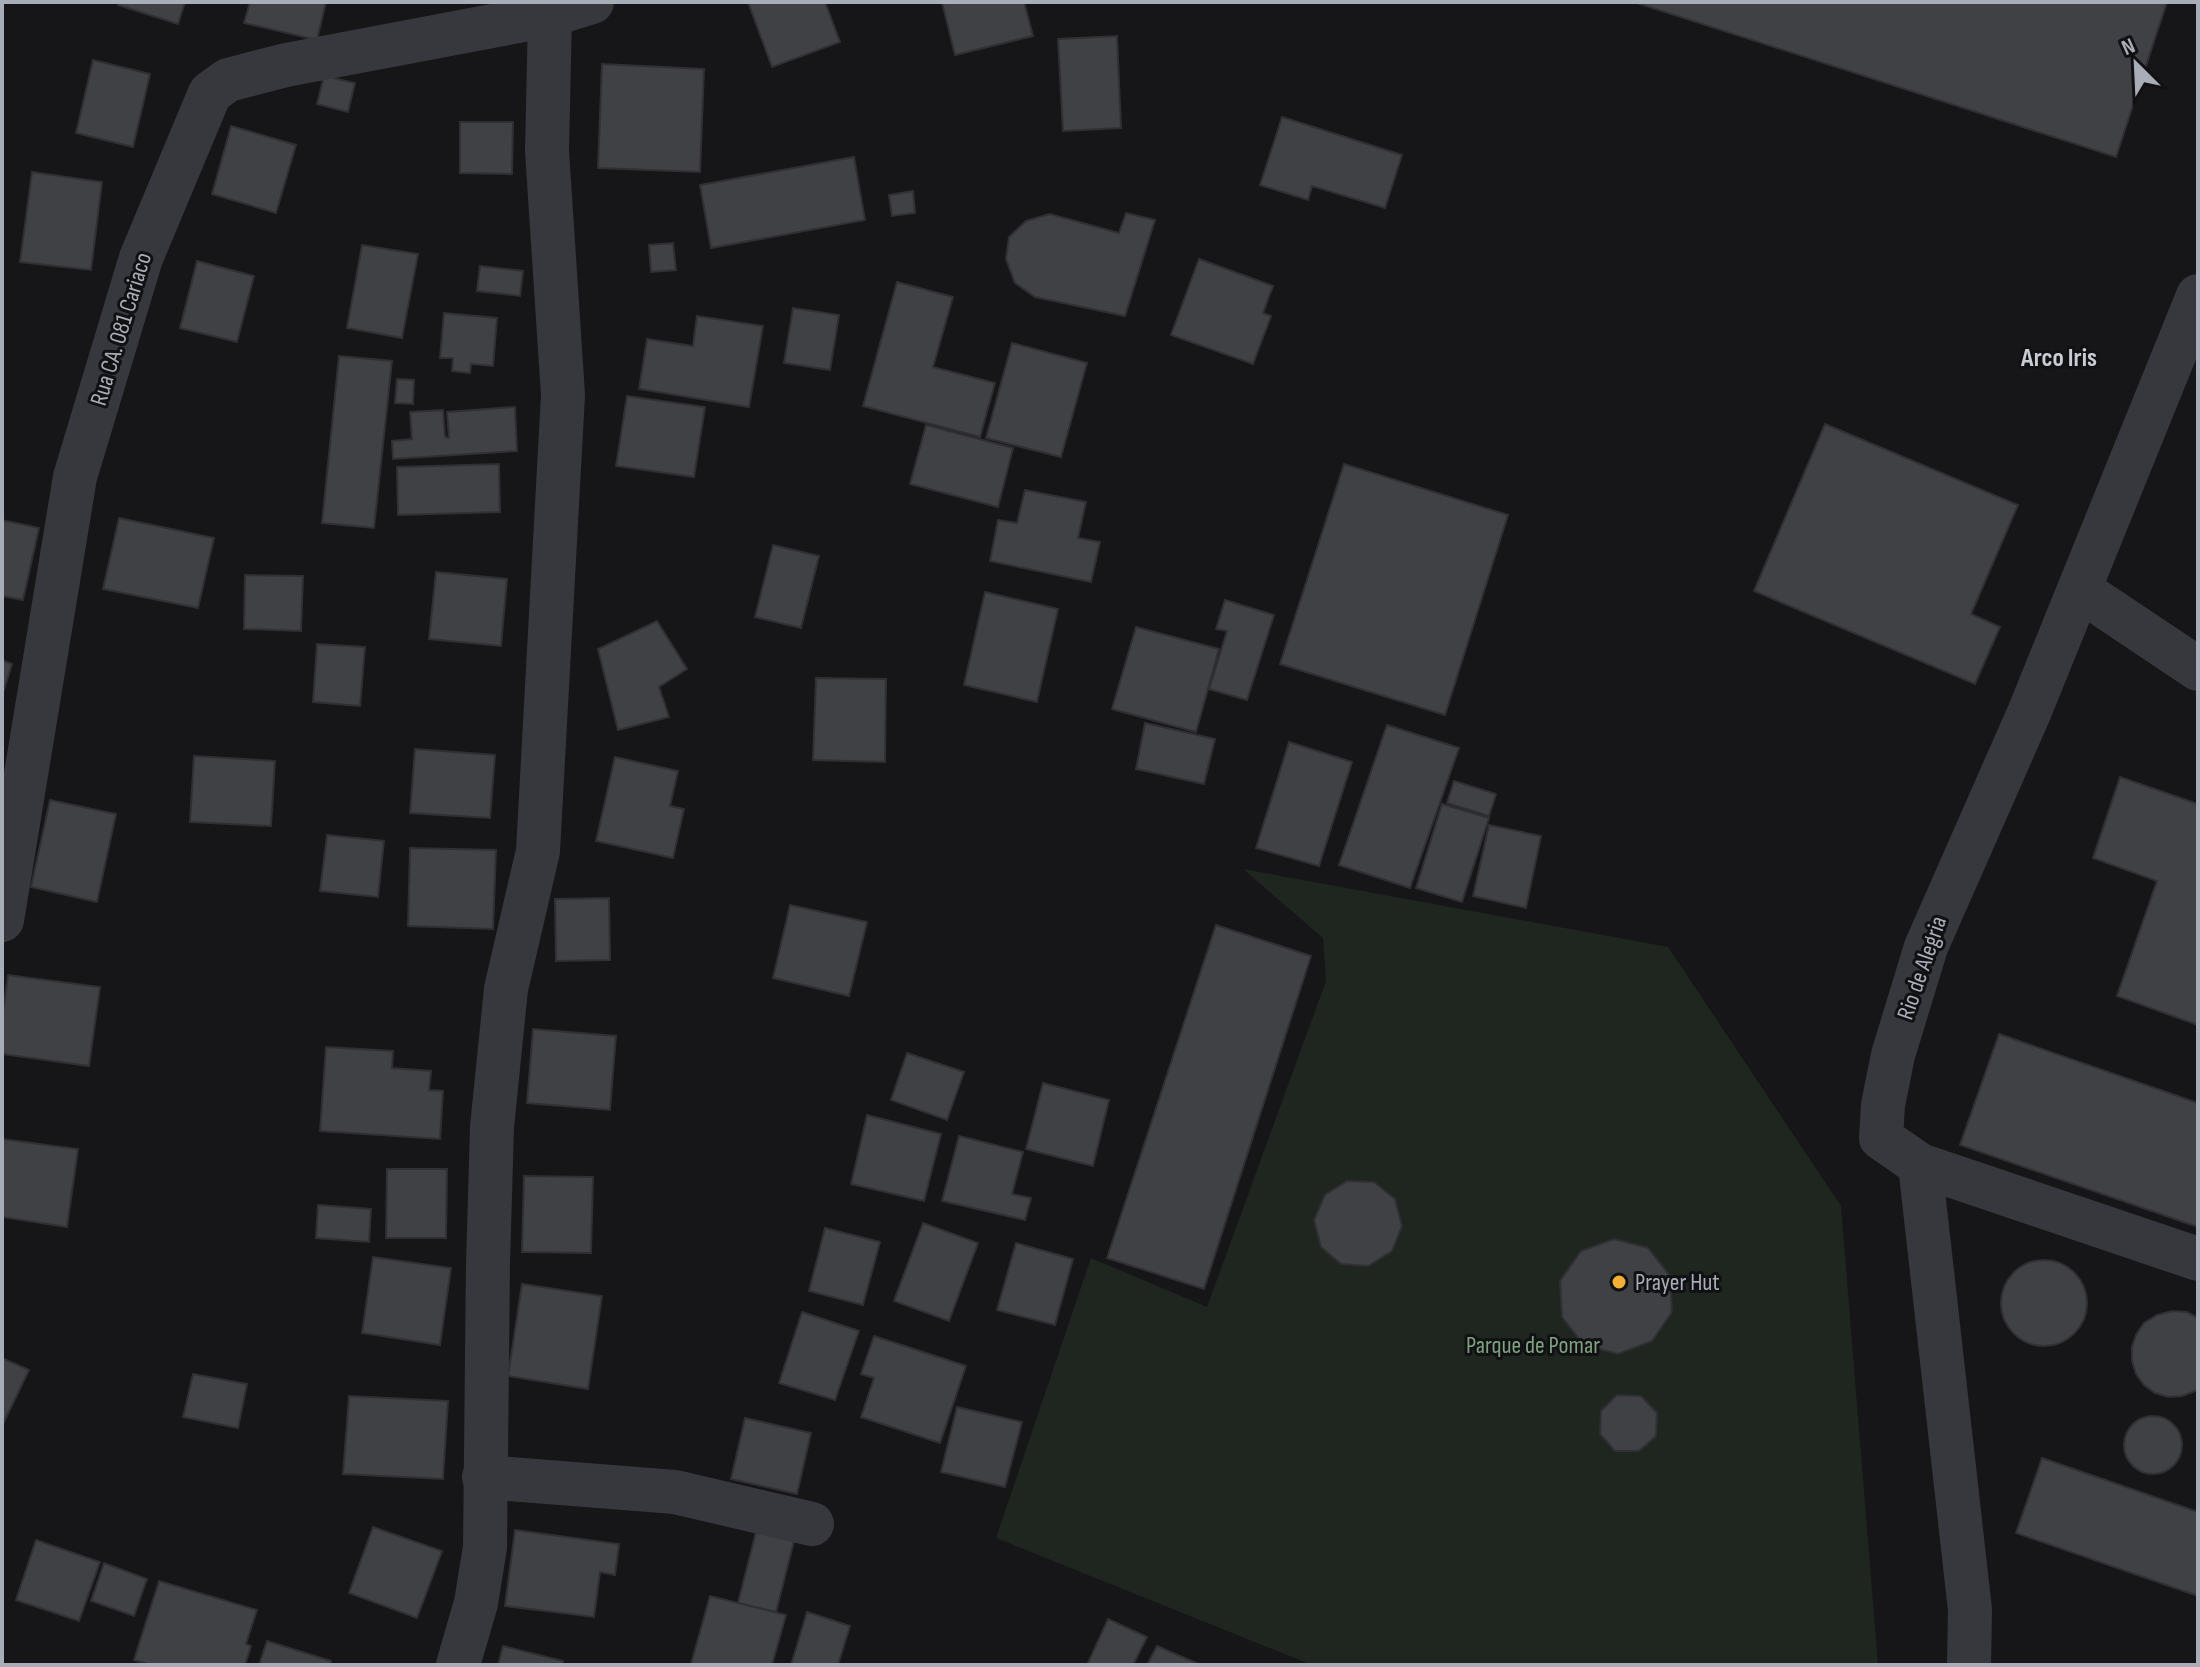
<svg xmlns="http://www.w3.org/2000/svg" width="2200" height="1667" viewBox="0 0 2200 1667" font-family="'Sofia Sans Condensed',sans-serif">
<rect width="100%" height="100%" fill="#161618"/>
<path fill="#1e261f" d="M 1243,869 L 1668,947 L 1841,1206 L 1878,1665 L 1312,1665 L 996,1538 L 1091,1258 L 1207,1307 L 1326,981 L 1323,938 Z"/>
<g fill="#404145" stroke="#303034" stroke-width="2">
<path d="M 119,2 L 185,2 L 178,24 L 118,5 Z"/>
<path d="M 250,2 L 326,2 L 317,40 L 244,23 Z"/>
<path d="M 748,2 L 825,2 L 840,42 L 772,67 Z"/>
<path d="M 942,2 L 1024,2 L 1033,36 L 955,55 Z"/>
<path d="M 1634,2 L 2167,2 L 2116,157 Z"/>
<path d="M 1117,36 L 1121,128 L 1063,131 L 1058,39 Z"/>
<path d="M 93,60 L 150,74 L 133,147 L 76,133 Z"/>
<path d="M 602,64 L 704,69 L 700,172 L 598,168 Z"/>
<path d="M 324,76 L 355,83 L 348,112 L 317,104 Z"/>
<path d="M 1282,117 L 1402,155 L 1385,208 L 1312,186 L 1308,200 L 1260,185 Z"/>
<path d="M 460,122 L 513,122 L 512,174 L 460,173 Z"/>
<path d="M 231,126 L 296,145 L 276,213 L 212,194 Z"/>
<path d="M 854,157 L 865,220 L 711,248 L 700,185 Z"/>
<path d="M 32,172 L 102,182 L 91,270 L 20,262 Z"/>
<path d="M 913,191 L 915,213 L 892,216 L 889,195 Z"/>
<path d="M 1126,213 L 1155,220 L 1125,316 L 1035,297 L 1015,283 L 1006,259 L 1009,237 L 1026,221 L 1050,214 L 1119,233 Z"/>
<path d="M 673,243 L 676,270 L 651,272 L 649,245 Z"/>
<path d="M 362,245 L 418,254 L 402,338 L 347,328 Z"/>
<path d="M 1199,259 L 1273,286 L 1263,313 L 1271,316 L 1253,364 L 1171,335 Z"/>
<path d="M 197,261 L 254,276 L 237,342 L 180,328 Z"/>
<path d="M 480,266 L 523,271 L 520,296 L 477,291 Z"/>
<path d="M 897,282 L 953,297 L 933,367 L 995,383 L 980,437 L 863,406 Z"/>
<path d="M 793,308 L 839,315 L 830,370 L 784,363 Z"/>
<path d="M 444,313 L 497,318 L 493,366 L 471,364 L 470,373 L 452,371 L 453,358 L 440,358 Z"/>
<path d="M 697,316 L 763,326 L 749,407 L 639,389 L 647,339 L 693,346 Z"/>
<path d="M 1012,343 L 1087,363 L 1061,457 L 986,438 Z"/>
<path d="M 339,356 L 392,361 L 374,528 L 322,523 Z"/>
<path d="M 397,379 L 414,380 L 413,404 L 395,403 Z"/>
<path d="M 627,396 L 705,407 L 694,477 L 616,466 Z"/>
<path d="M 515,407 L 517,451 L 393,459 L 392,441 L 412,439 L 410,412 L 443,410 L 445,437 L 449,438 L 447,412 Z"/>
<path d="M 1825,424 L 2018,505 L 1971,614 L 2000,627 L 1975,684 L 1754,591 Z"/>
<path d="M 926,425 L 1013,448 L 998,507 L 910,484 Z"/>
<path d="M 499,464 L 500,512 L 398,515 L 397,467 Z"/>
<path d="M 1344,464 L 1508,515 L 1445,715 L 1280,664 Z"/>
<path d="M 1025,490 L 1086,502 L 1078,538 L 1100,542 L 1091,582 L 990,561 L 998,520 L 1017,523 Z"/>
<path d="M 119,518 L 214,538 L 198,608 L 103,589 Z"/>
<path d="M 2,520 L 39,528 L 23,600 L 2,596 Z"/>
<path d="M 773,545 L 819,556 L 801,628 L 755,617 Z"/>
<path d="M 436,572 L 507,579 L 501,646 L 429,639 Z"/>
<path d="M 245,575 L 303,576 L 301,631 L 244,629 Z"/>
<path d="M 985,592 L 1058,609 L 1037,702 L 964,685 Z"/>
<path d="M 1225,600 L 1274,615 L 1247,700 L 1209,689 L 1227,631 L 1216,629 Z"/>
<path d="M 657,621 L 687,669 L 659,687 L 669,717 L 618,730 L 598,649 Z"/>
<path d="M 1136,627 L 1219,649 L 1196,732 L 1112,709 Z"/>
<path d="M 317,644 L 365,647 L 360,706 L 313,702 Z"/>
<path d="M 2,660 L 12,664 L 2,696 Z"/>
<path d="M 816,678 L 886,679 L 885,762 L 813,760 Z"/>
<path d="M 1145,723 L 1215,739 L 1204,784 L 1136,769 Z"/>
<path d="M 1387,725 L 1459,748 L 1410,888 L 1339,865 Z"/>
<path d="M 1289,742 L 1352,762 L 1319,866 L 1256,848 Z"/>
<path d="M 415,749 L 495,755 L 490,818 L 410,813 Z"/>
<path d="M 194,756 L 275,761 L 271,826 L 190,822 Z"/>
<path d="M 615,757 L 678,771 L 670,806 L 684,809 L 673,858 L 596,841 Z"/>
<path d="M 2120,777 L 2198,804 L 2198,1025 L 2117,996 L 2157,881 L 2093,858 Z"/>
<path d="M 1454,781 L 1496,794 L 1489,816 L 1447,803 Z"/>
<path d="M 50,800 L 116,814 L 97,902 L 31,887 Z"/>
<path d="M 1442,804 L 1489,818 L 1462,902 L 1416,888 Z"/>
<path d="M 1489,825 L 1541,836 L 1526,908 L 1473,896 Z"/>
<path d="M 327,835 L 384,841 L 378,897 L 320,891 Z"/>
<path d="M 410,848 L 496,850 L 493,929 L 408,926 Z"/>
<path d="M 609,898 L 610,960 L 556,961 L 555,899 Z"/>
<path d="M 790,905 L 867,922 L 849,996 L 773,978 Z"/>
<path d="M 1216,925 L 1311,956 L 1204,1289 L 1107,1258 Z"/>
<path d="M 8,975 L 100,987 L 89,1066 L 2,1054 L 2,1019 Z"/>
<path d="M 533,1029 L 616,1036 L 610,1110 L 527,1103 Z"/>
<path d="M 1999,1034 L 2198,1103 L 2198,1227 L 1960,1145 Z"/>
<path d="M 326,1047 L 393,1051 L 392,1068 L 431,1071 L 429,1090 L 443,1091 L 440,1139 L 320,1131 Z"/>
<path d="M 907,1053 L 964,1072 L 947,1120 L 891,1100 Z"/>
<path d="M 1043,1083 L 1109,1100 L 1093,1166 L 1026,1149 Z"/>
<path d="M 867,1115 L 941,1134 L 924,1201 L 851,1184 Z"/>
<path d="M 959,1136 L 1023,1152 L 1012,1194 L 1031,1198 L 1025,1220 L 942,1201 Z"/>
<path d="M 2,1139 L 78,1149 L 67,1227 L 2,1217 Z"/>
<path d="M 387,1169 L 447,1169 L 446,1238 L 386,1238 Z"/>
<path d="M 524,1176 L 593,1177 L 591,1253 L 522,1252 Z"/>
<path d="M 1347,1181 L 1374,1182 L 1395,1199 L 1402,1226 L 1392,1251 L 1368,1266 L 1341,1264 L 1321,1247 L 1314,1220 L 1325,1195 Z"/>
<path d="M 318,1205 L 371,1209 L 369,1242 L 316,1238 Z"/>
<path d="M 923,1223 L 978,1243 L 949,1321 L 894,1301 Z"/>
<path d="M 825,1228 L 880,1242 L 863,1305 L 809,1291 Z"/>
<path d="M 1614,1239 L 1648,1248 L 1670,1276 L 1672,1312 L 1652,1341 L 1618,1354 L 1584,1345 L 1562,1317 L 1560,1281 L 1581,1251 Z"/>
<path d="M 1016,1243 L 1073,1259 L 1055,1325 L 997,1310 Z"/>
<path d="M 373,1257 L 451,1268 L 440,1345 L 362,1333 Z"/>
<circle cx="2044" cy="1303" r="43"/>
<path d="M 522,1284 L 602,1296 L 588,1389 L 508,1376 Z"/>
<path d="M 2172,1311 L 2187,1312 L 2198,1318 L 2198,1390 L 2182,1396 L 2168,1397 L 2155,1393 L 2144,1385 L 2136,1374 L 2132,1361 L 2132,1347 L 2136,1335 L 2144,1323 L 2157,1315 Z"/>
<path d="M 802,1312 L 859,1331 L 835,1400 L 779,1383 Z"/>
<path d="M 874,1336 L 966,1366 L 940,1443 L 861,1417 L 874,1378 L 861,1374 Z"/>
<path d="M 2,1358 L 29,1370 L 2,1426 Z"/>
<path d="M 193,1374 L 247,1384 L 238,1428 L 183,1417 Z"/>
<path d="M 1617,1395 L 1641,1396 L 1657,1413 L 1656,1436 L 1639,1451 L 1615,1451 L 1600,1434 L 1601,1411 Z"/>
<path d="M 349,1396 L 448,1401 L 443,1479 L 343,1474 Z"/>
<path d="M 957,1407 L 1022,1422 L 1005,1487 L 941,1472 Z"/>
<circle cx="2153" cy="1445" r="29"/>
<path d="M 745,1418 L 811,1433 L 797,1494 L 731,1479 Z"/>
<path d="M 2042,1458 L 2198,1512 L 2198,1596 L 2016,1533 Z"/>
<path d="M 373,1527 L 442,1551 L 417,1618 L 349,1593 Z"/>
<path d="M 515,1530 L 619,1544 L 615,1575 L 600,1572 L 594,1617 L 505,1606 Z"/>
<path d="M 756,1532 L 794,1541 L 776,1612 L 738,1603 Z"/>
<path d="M 36,1540 L 100,1562 L 79,1621 L 16,1600 Z"/>
<path d="M 104,1563 L 147,1579 L 134,1616 L 91,1601 Z"/>
<path d="M 159,1581 L 257,1610 L 246,1644 L 251,1646 L 245,1665 L 151,1665 L 134,1660 Z"/>
<path d="M 710,1596 L 786,1615 L 772,1665 L 691,1664 Z"/>
<path d="M 807,1612 L 850,1626 L 838,1665 L 791,1665 Z"/>
<path d="M 1108,1619 L 1147,1637 L 1133,1665 L 1087,1665 Z"/>
<path d="M 267,1641 L 331,1661 L 330,1665 L 259,1665 Z"/>
<path d="M 503,1646 L 563,1661 L 562,1665 L 498,1665 Z"/>
<path d="M 1157,1646 L 1201,1665 L 1147,1665 Z"/>
</g>
<g fill="none" stroke-linecap="round" stroke-linejoin="round">
<g stroke="#37383d" stroke-width="44">
<path d="M 2080,590 L 2198,669"/>
<path d="M 2,920 L 75,477 L 141,258 L 210,93 L 228,80 L 286,65 L 550,15"/>
<path d="M 1920,1165 L 2198,1259"/>
<path d="M 484,1477 L 675,1492 L 812,1524"/>
<path d="M 458,1665 L 476,1603 L 485,1547 L 488,1263 L 492,1127 L 506,989 L 538,851 L 563,395 L 547,151 L 550,15 L 592,2"/>
<path d="M 1969,1665 L 1970,1610 L 1920,1165 L 1881,1138 L 1883,1105 L 1893,1055 L 1926,947 L 2029,713 L 2198,296"/>
</g>
</g>
<circle fill="#f2b134" stroke="#111113" stroke-width="3" cx="1619" cy="1282" r="8"/>
<g text-anchor="middle" dominant-baseline="central" stroke-width="6" stroke-linejoin="round" paint-order="stroke">
<g font-size="24" fill="#a8adb8" stroke="#111113">
<text transform="translate(121 329) rotate(-73)">Rua CA. 081 Cariaco</text>
<text transform="translate(1922 968) rotate(-71)">Rio de Alegria</text>
</g>
<g font-size="24" fill="#a8adb8" stroke="#111113" text-anchor="start">
<text x="1635" y="1282">Prayer Hut</text>
</g>
<g font-size="24" fill="#7fa381" stroke="#111113">
<text x="1533" y="1345">Parque de Pomar</text>
</g>
<g font-size="26" font-weight="bold" fill="#c9ccd4" stroke="#111113">
<text x="2059" y="358">Arco Iris</text>
</g>
</g>
<rect width="2200" height="1667" fill="none" stroke="#a8adb8" stroke-width="8"/>
<g transform="translate(2136 64) rotate(336)" stroke="#111113" stroke-width="6" paint-order="stroke">
<path d="M0-6L14 30L0 20L-14 30Z" fill="#a8adb8"/>
<text y="-12" font-size="22" font-weight="bold" text-anchor="middle" fill="#a8adb8">N</text>
</g>
</svg>
